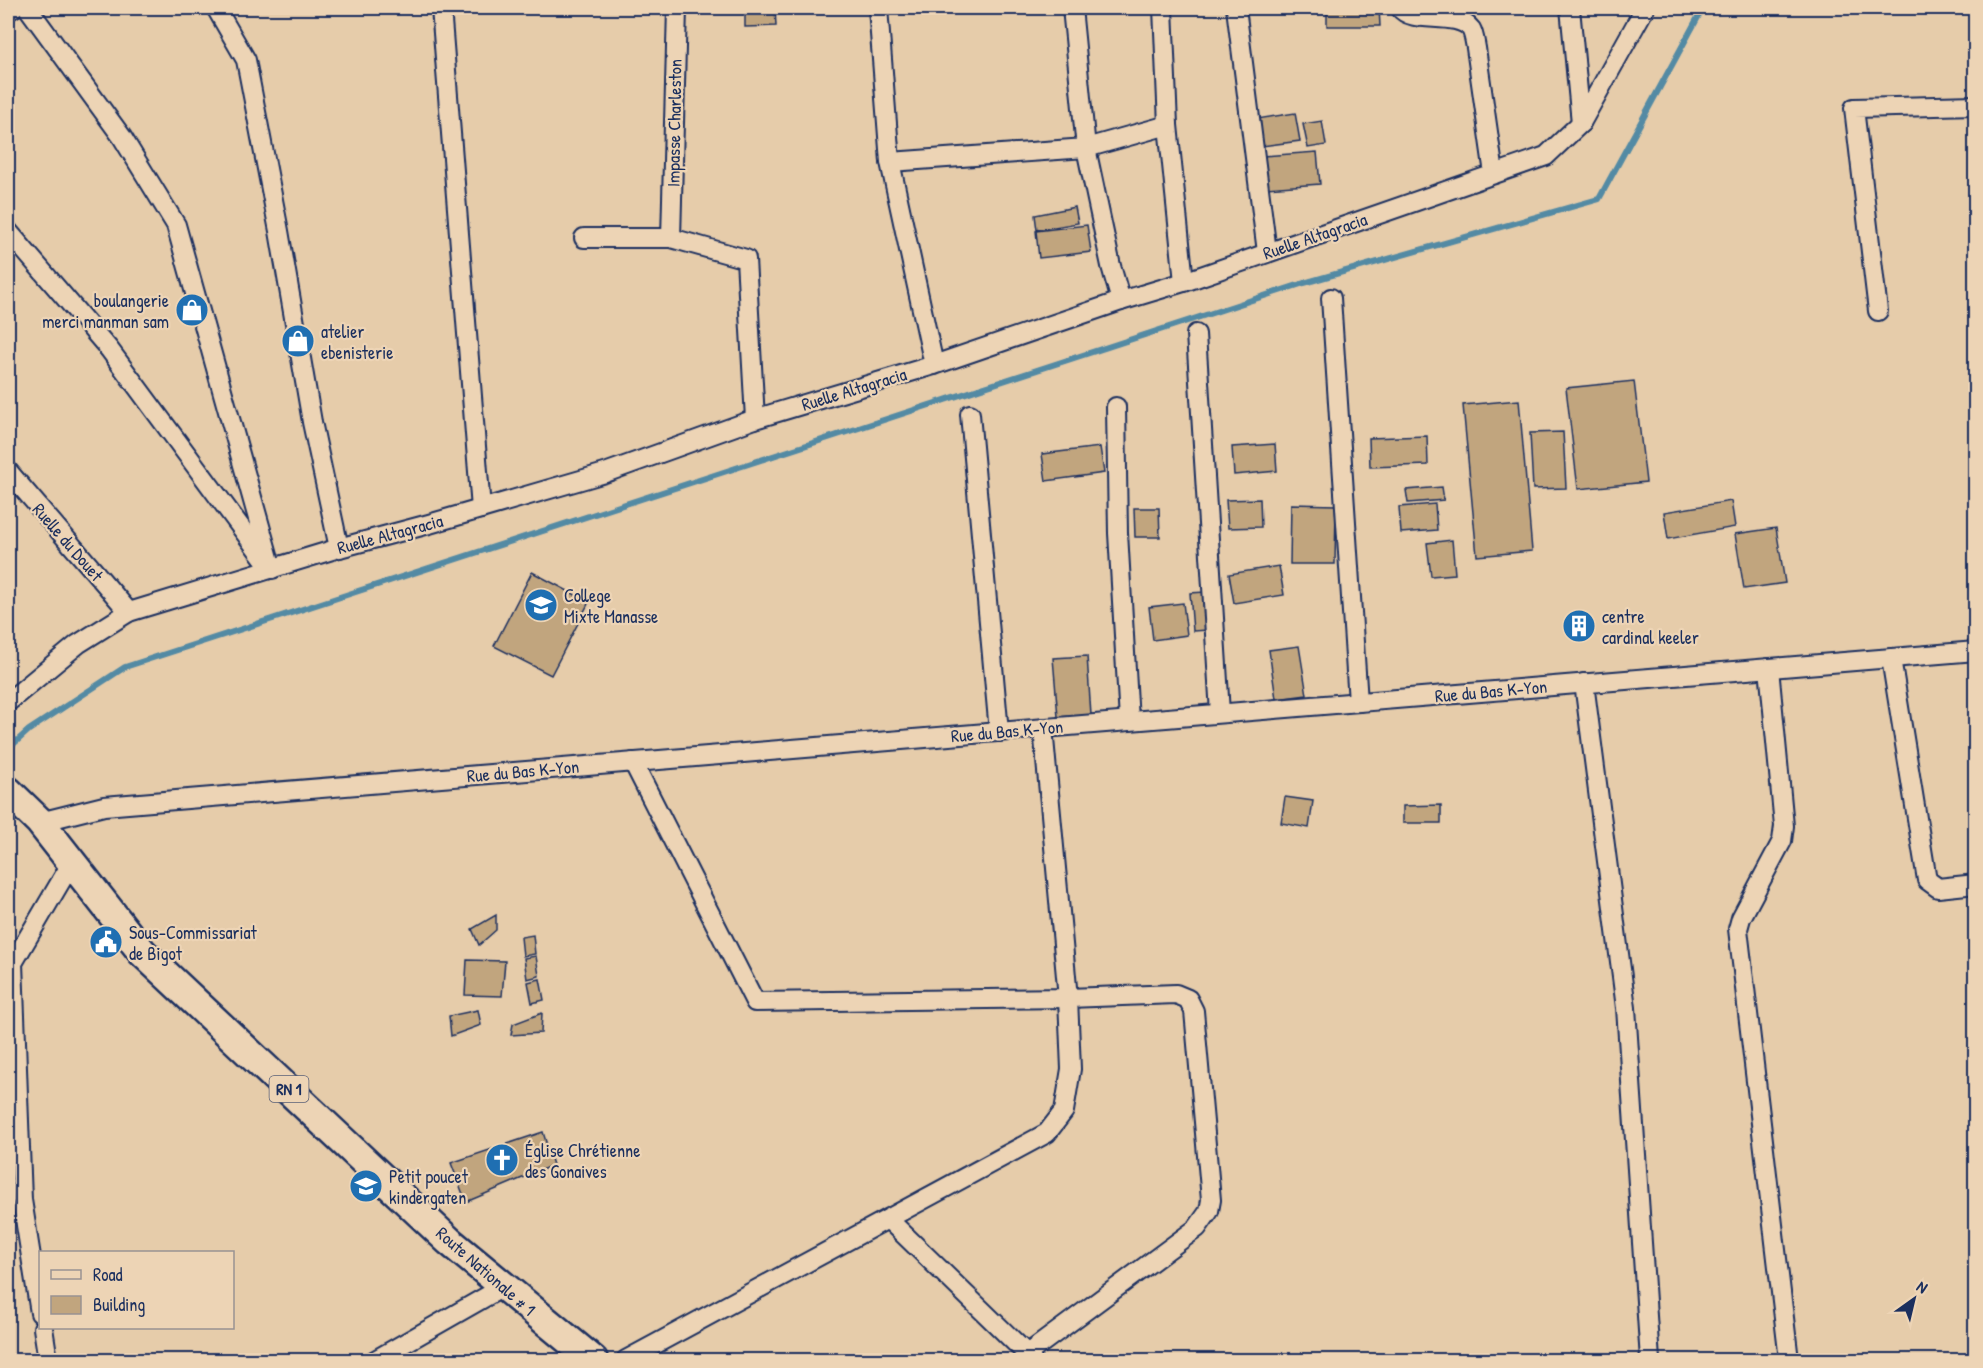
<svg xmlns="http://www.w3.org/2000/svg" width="1983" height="1368" viewBox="0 0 1983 1368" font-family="'Patrick Hand',sans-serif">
<rect width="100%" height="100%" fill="#e6ccaa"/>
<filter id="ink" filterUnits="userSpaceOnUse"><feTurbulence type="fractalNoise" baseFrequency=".0167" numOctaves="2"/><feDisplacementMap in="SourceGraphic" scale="12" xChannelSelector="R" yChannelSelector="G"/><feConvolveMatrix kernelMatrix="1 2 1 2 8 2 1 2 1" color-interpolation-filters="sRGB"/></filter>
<g filter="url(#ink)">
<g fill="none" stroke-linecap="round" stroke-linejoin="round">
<path stroke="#528aa4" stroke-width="6" d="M 8,749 L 29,730 L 125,667 L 1304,283 L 1599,199 L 1703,8"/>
</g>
<g fill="#c1a57e" stroke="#1b2f5e" stroke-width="1.5">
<path d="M 745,8 L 775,8 L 776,26 L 745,27 Z"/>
<path d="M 1327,8 L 1379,8 L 1380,26 L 1327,26 Z"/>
<path d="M 1295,113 L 1300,141 L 1262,146 L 1257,119 Z"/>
<path d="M 1322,121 L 1326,145 L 1308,148 L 1303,124 Z"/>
<path d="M 1317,152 L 1320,184 L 1266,188 L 1263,156 Z"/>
<path d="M 1075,207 L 1078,223 L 1037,230 L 1035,215 Z"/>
<path d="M 1087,225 L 1091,252 L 1039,258 L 1036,231 Z"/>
<path d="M 1634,381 L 1646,482 L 1578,489 L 1566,388 Z"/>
<path d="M 1519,400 L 1532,551 L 1477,556 L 1463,405 Z"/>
<path d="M 1563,432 L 1566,488 L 1533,489 L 1530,433 Z"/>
<path d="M 1427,436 L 1428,465 L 1370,467 L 1369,438 Z"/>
<path d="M 1275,444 L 1277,471 L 1234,475 L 1232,447 Z"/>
<path d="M 1100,447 L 1104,473 L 1046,481 L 1042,454 Z"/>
<path d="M 1442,487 L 1444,500 L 1408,503 L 1406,490 Z"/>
<path d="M 1260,499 L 1261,527 L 1228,528 L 1226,500 Z"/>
<path d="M 1731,501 L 1735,527 L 1668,539 L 1664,512 Z"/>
<path d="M 1291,504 L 1336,505 L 1335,564 L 1290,564 Z"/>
<path d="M 1435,504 L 1437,530 L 1401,533 L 1399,507 Z"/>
<path d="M 1134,508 L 1159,508 L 1160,537 L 1135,537 Z"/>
<path d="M 1776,528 L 1785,583 L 1744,589 L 1735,534 Z"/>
<path d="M 1452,540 L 1455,574 L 1431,576 L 1427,543 Z"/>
<path d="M 1279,566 L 1284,595 L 1234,603 L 1229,574 Z"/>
<path d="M 532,572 L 589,602 L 551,675 L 494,646 Z"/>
<path d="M 1205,592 L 1208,630 L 1193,631 L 1190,593 Z"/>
<path d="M 1183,603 L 1187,635 L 1153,640 L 1149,607 Z"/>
<path d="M 1577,619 L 1586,624 L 1581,632 L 1572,627 Z"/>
<path d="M 1299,646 L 1307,695 L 1276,699 L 1269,650 Z"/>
<path d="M 1087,656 L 1091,715 L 1058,717 L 1053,658 Z"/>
<path d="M 1285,797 L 1313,801 L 1309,828 L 1281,823 Z"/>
<path d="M 1441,805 L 1441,823 L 1403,823 L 1403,806 Z"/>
<path d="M 496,915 L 496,930 L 479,945 L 472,929 Z"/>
<path d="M 533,935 L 535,954 L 523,956 L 521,937 Z"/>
<path d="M 536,956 L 539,976 L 527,979 L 524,958 Z"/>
<path d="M 467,960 L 505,961 L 502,996 L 465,995 Z"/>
<path d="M 540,979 L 544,1000 L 532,1003 L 528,982 Z"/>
<path d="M 478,1010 L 481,1025 L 451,1036 L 449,1016 Z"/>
<path d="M 542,1013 L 541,1033 L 511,1035 L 513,1024 Z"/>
<path d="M 543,1132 L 553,1165 L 466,1202 L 451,1163 Z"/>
</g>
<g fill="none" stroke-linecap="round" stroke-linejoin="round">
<g stroke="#1b2f5e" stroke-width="22">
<g id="street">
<path d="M 28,8 L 122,137 L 176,225 L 272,569"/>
<path d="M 216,8 L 246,60 L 279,231 L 312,422 L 339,548"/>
<path d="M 441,8 L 481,509"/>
<path d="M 878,8 L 890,162 L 934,365"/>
<path d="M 1072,8 L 1086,148 L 1111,266 L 1121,301"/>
<path d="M 1163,8 L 1168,125 L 1184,282"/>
<path d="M 1236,8 L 1267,252"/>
<path d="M 1400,8 C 1412,25 1457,10 1471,29 C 1474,34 1475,43 1476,48 L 1494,174"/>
<path d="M 1570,8 L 1581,123"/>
<path d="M 8,11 L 13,8"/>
<path d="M 890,162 L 1086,148 L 1168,125"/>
<path d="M 8,231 L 109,349 L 265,560"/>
<path d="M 584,238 L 671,238 L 746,259 L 755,419"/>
<path d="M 671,238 L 677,8"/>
<path d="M 1331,298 L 1358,702"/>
<path d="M 1878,311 L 1854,108 L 1976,105"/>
<path d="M 1196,334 L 1220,713"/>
<path d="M 1116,407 L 1118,533 L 1129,721"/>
<path d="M 970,414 L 999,732"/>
<path d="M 8,471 L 129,612"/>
<path d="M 1891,658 L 1927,880 L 1938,888 L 1976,884"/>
<path d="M 1769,668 L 1784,826 L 1782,841 L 1741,918 L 1738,929 L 1789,1360"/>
<path d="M 1584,683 L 1626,1008 L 1650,1360"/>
<path d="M 8,702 L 78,644 L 129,612 L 339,548 L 429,524 L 605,473 L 755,419 L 934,365 L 1121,301 L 1184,282 L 1546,156 L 1581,123 L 1645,8"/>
<path d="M 633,762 L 755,1002 L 1068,998 L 1176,994 L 1188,999 L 1194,1011 L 1211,1200 L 1209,1211 L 1197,1228 L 1027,1354 L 1032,1360"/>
<path d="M 40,822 L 104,806 L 1976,651"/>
<path d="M 888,1219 L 1027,1354"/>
<path d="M 40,1313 L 22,1200 L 13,963 L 71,864"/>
<path d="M 43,1328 L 48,1360"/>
<path d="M 375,1360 L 503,1287"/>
<path d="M 626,1360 L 1047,1133 L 1064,1111 L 1071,1069 L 1068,998 L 1043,728"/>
</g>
</g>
<g stroke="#1b2f5e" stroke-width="33">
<path id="primary" d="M 8,791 L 40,822 L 142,952 L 449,1241 L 593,1360"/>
</g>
<use href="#street" stroke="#edd4b5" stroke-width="18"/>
<use href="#primary" stroke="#edd4b5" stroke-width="28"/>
</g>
</g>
<defs>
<g id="shop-disc" transform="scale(1.725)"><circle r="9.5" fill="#1f6fb2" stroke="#edd4b5"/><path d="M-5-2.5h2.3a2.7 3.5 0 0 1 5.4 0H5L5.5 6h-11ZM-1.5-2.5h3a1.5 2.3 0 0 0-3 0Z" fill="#fff"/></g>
<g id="school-disc" transform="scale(1.725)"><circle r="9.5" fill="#1f6fb2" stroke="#edd4b5"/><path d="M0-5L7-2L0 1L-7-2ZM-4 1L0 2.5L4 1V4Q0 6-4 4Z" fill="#fff"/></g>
<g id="building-disc" transform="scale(1.725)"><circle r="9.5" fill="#1f6fb2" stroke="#edd4b5"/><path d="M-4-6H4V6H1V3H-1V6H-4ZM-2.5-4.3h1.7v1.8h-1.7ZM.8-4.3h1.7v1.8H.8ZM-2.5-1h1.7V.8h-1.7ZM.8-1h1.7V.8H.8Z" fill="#fff"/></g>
<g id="civic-disc" transform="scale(1.725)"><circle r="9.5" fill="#1f6fb2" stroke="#edd4b5"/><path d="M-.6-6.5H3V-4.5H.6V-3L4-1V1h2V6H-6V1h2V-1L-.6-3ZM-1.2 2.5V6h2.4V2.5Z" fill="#fff"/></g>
<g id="church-disc" transform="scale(1.725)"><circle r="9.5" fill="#1f6fb2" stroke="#edd4b5"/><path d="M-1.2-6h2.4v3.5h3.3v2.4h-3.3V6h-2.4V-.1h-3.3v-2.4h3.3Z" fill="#fff"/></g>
</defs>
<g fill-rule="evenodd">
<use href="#shop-disc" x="192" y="310"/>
<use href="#shop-disc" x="298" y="341"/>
<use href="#school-disc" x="541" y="605"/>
<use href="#building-disc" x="1579" y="626"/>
<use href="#civic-disc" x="106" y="942"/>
<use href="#church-disc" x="502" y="1160"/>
<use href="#school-disc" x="366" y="1186"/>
</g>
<g text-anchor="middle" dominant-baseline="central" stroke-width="4.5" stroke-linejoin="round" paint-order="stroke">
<rect fill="#edd4b5" stroke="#5a6078" stroke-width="1.5" x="269.5" y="1076" width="39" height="26" rx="4.5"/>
<g font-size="16" font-weight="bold" fill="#1b2f5e">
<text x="289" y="1089">RN 1</text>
</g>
<g font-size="18" fill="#1b2f5e" stroke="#edd4b5">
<text transform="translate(674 123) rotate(-89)">Impasse Charleston</text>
<text transform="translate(1315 236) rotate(-19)">Ruelle Altagracia</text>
<text transform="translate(854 389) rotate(-17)">Ruelle Altagracia</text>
<text transform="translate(390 534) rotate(-15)">Ruelle Altagracia</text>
<text transform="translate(68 542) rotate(49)">Ruelle du Douet</text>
<text transform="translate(1491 691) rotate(-5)">Rue du Bas K-Yon</text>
<text transform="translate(1007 731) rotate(-5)">Rue du Bas K-Yon</text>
<text transform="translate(523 771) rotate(-5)">Rue du Bas K-Yon</text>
<text transform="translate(486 1271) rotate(41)">Route Nationale # 1</text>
</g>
<g font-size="18" fill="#1b2f5e" stroke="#edd4b5" text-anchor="start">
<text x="169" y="300" text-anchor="end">boulangerie<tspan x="169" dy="21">merci manman sam</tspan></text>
<text x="321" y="331">atelier<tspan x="321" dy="21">ebenisterie</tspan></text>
<text x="564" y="595">College<tspan x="564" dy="21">Mixte Manasse</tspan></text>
<text x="1602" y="616">centre<tspan x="1602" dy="21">cardinal keeler</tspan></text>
<text x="129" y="932">Sous-Commissariat<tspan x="129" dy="21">de Bigot</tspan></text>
<text x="525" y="1150">Église Chrétienne<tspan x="525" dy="21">des Gonaives</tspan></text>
<text x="389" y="1176">Petit poucet<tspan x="389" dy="21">kindergaten</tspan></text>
</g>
</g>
<rect width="1983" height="1368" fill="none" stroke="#edd4b5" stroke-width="30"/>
<rect x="15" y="15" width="1953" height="1338" fill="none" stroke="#1b2f5e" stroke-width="2" filter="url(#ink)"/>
<rect x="39" y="1251" width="195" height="78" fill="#edd4b5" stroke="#999292" stroke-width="1.5"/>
<rect x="51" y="1270" width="30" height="9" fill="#edd4b5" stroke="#999292" stroke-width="1.5"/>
<text x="93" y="1281" font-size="18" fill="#1b2f5e">Road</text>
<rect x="51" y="1296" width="30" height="18" fill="#c1a57e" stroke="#999292" stroke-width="1.5"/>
<text x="93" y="1311" font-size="18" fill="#1b2f5e">Building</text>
<g transform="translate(1914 1299) rotate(34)" stroke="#edd4b5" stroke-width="4.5" paint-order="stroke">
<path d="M0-4.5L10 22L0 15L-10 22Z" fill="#1b2f5e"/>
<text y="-9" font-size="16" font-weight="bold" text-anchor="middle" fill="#1b2f5e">N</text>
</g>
</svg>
